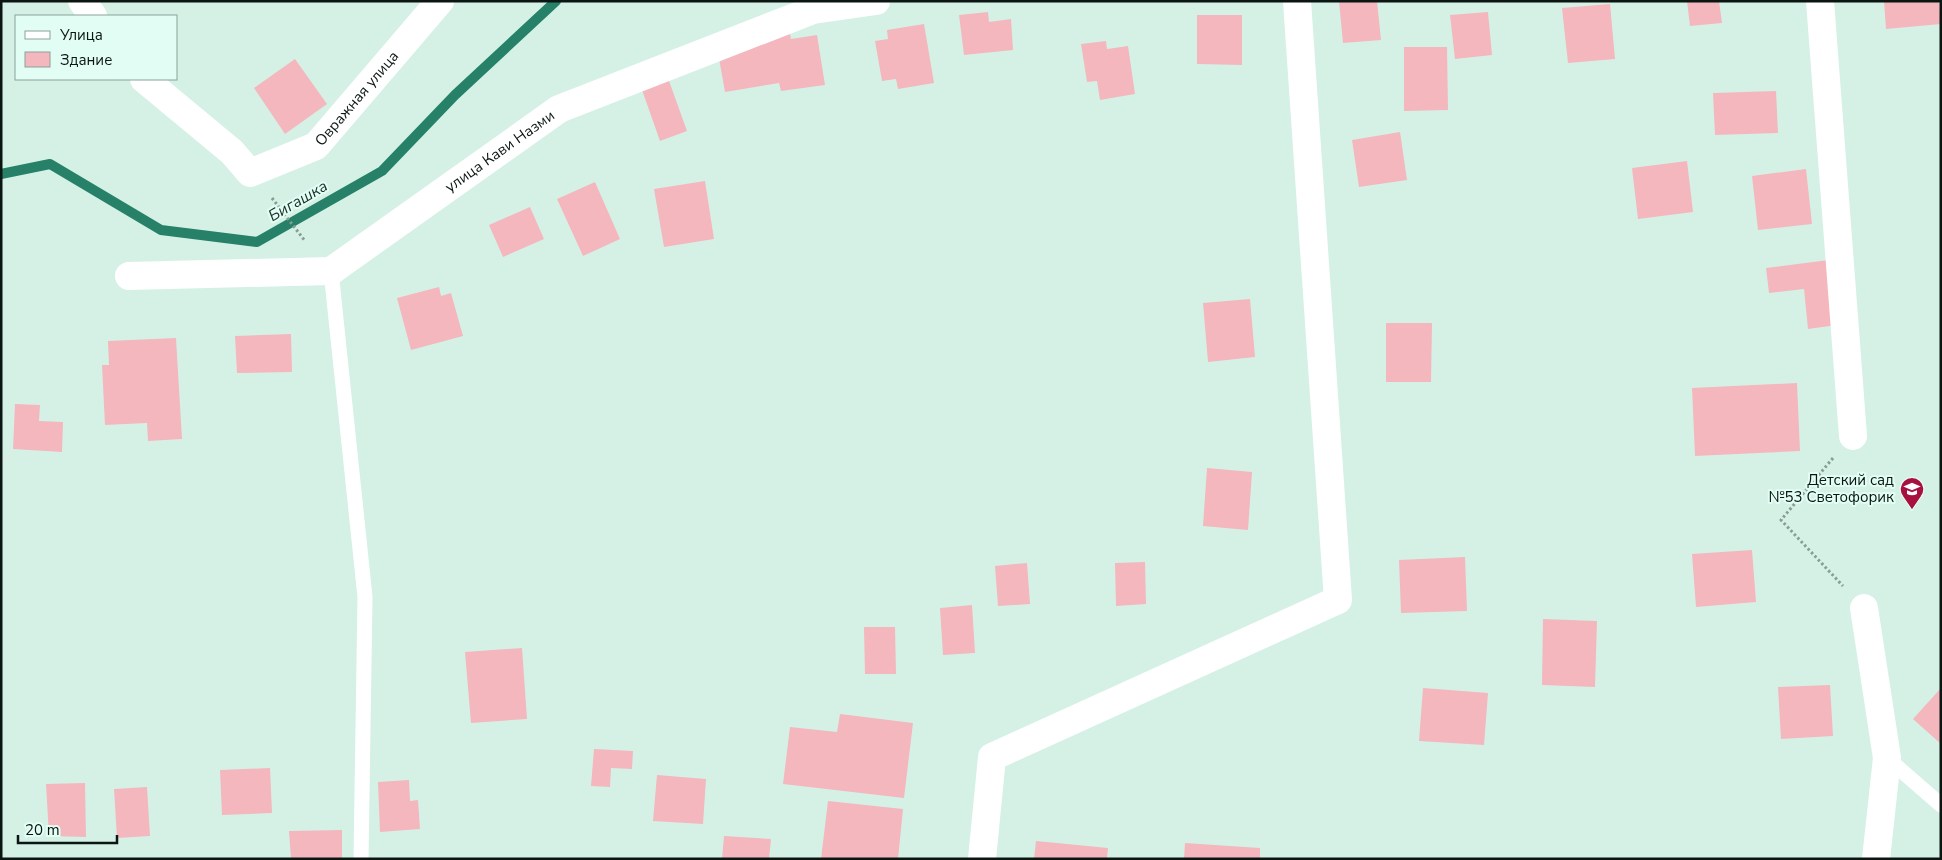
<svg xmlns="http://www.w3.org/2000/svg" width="1942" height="860" viewBox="0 0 1942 860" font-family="'Nunito Sans',sans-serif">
<rect width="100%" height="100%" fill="#d5f1e6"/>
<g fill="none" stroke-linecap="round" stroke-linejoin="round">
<path stroke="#268168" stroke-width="10" d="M 1,174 L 50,164 L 161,230 L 257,242 L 382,171 L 455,95 L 556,1"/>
</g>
<g fill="#f4b7bd">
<path d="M 1339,1 L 1377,1 L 1381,40 L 1343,43 Z"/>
<path d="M 1687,1 L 1719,1 L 1722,23 L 1690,26 Z"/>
<path d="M 1884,1 L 1939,1 L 1941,24 L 1886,29 Z"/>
<path d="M 1610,4 L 1615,59 L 1568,63 L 1562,8 Z"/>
<path d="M 988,12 L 989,22 L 1011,19 L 1013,50 L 964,55 L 959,15 Z"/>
<path d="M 1488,12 L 1492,55 L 1455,59 L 1450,15 Z"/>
<path d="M 1197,15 L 1242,15 L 1242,65 L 1197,64 Z"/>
<path d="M 924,24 L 934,83 L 898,89 L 896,79 L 882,81 L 875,41 L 888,39 L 887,30 Z"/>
<path d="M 790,34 L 791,39 L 817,35 L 825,85 L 781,91 L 779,83 L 725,92 L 717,47 Z"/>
<path d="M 1106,41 L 1107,49 L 1128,46 L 1135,94 L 1100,100 L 1097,81 L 1087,82 L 1081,44 Z"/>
<path d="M 1404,47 L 1447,47 L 1448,110 L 1404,111 Z"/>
<path d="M 295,59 L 327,104 L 285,134 L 254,88 Z"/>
<path d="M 668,78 L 687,131 L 660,141 L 641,87 Z"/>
<path d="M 1776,91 L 1778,133 L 1715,135 L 1713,93 Z"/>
<path d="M 1400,132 L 1407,180 L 1359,187 L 1352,140 Z"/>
<path d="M 1687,161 L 1693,212 L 1638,219 L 1632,168 Z"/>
<path d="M 1806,169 L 1812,224 L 1758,230 L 1752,176 Z"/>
<path d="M 705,181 L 714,239 L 664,247 L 654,189 Z"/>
<path d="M 595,182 L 620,239 L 583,256 L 557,199 Z"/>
<path d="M 530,207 L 544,239 L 503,257 L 489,225 Z"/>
<path d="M 1829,260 L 1837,325 L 1808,329 L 1804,289 L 1769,293 L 1766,268 Z"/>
<path d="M 439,287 L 441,296 L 451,293 L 463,336 L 411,350 L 397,298 Z"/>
<path d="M 1250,299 L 1255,357 L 1208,362 L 1203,303 Z"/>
<path d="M 1386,323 L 1432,323 L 1431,382 L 1386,382 Z"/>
<path d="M 291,334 L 292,372 L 237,373 L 235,336 Z"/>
<path d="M 176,338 L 182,439 L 148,441 L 147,423 L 105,425 L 102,365 L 109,365 L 108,341 Z"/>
<path d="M 1797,383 L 1800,451 L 1695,456 L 1692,388 Z"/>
<path d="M 15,404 L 40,405 L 39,421 L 63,422 L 62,452 L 13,449 Z"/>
<path d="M 1207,468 L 1252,472 L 1248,530 L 1203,526 Z"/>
<path d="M 1752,550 L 1756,602 L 1696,607 L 1692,554 Z"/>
<path d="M 1465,557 L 1467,611 L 1401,613 L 1399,560 Z"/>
<path d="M 1145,562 L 1146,604 L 1116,606 L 1115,563 Z"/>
<path d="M 1027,563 L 1030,604 L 998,606 L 995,566 Z"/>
<path d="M 972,605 L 975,653 L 943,655 L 940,608 Z"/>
<path d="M 1543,619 L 1597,621 L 1595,687 L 1542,685 Z"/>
<path d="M 864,627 L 895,627 L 896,674 L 865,674 Z"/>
<path d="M 522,648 L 527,719 L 471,723 L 465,652 Z"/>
<path d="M 1830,685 L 1833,736 L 1781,739 L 1778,687 Z"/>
<path d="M 1423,688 L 1488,693 L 1484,745 L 1419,741 Z"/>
<path d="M 1941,688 L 1941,744 L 1913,719 Z"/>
<path d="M 840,714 L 913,723 L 904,798 L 783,784 L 790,727 L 837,732 Z"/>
<path d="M 594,749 L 633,751 L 632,769 L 611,768 L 610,787 L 591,786 Z"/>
<path d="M 270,768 L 272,813 L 222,815 L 220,770 Z"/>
<path d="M 657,775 L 706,779 L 703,824 L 653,821 Z"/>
<path d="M 409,780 L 410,801 L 418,800 L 420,829 L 380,832 L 378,782 Z"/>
<path d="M 85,783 L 86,837 L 49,836 L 46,784 Z"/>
<path d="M 147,787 L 150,836 L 117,838 L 114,789 Z"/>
<path d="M 828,801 L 903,809 L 898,859 L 821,859 Z"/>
<path d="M 342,830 L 342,859 L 291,859 L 289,831 Z"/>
<path d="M 724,836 L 771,839 L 769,859 L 722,859 Z"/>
<path d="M 1036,841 L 1108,848 L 1107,859 L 1034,859 Z"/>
<path d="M 1185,843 L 1260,848 L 1260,859 L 1184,859 Z"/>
</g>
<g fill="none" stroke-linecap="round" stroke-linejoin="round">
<g stroke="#889d95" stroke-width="3" stroke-dasharray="2.5 2.5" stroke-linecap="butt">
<path d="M 272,198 L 305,241"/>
<path d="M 1833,458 L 1781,520 L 1843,586"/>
</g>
<g stroke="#fff" stroke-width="15">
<path d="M 331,271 L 365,597 L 361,859"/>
<path d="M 1887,758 L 1941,805"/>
</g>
<g stroke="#fff" stroke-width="28">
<path d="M 82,1 L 93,16"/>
<path d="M 1820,1 L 1853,436"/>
<path id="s1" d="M 144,79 L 232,152 L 250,173 L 316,146 L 440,1"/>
<path id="s2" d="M 129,276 L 331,271 L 559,109 L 813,10 L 876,1"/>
<path d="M 1864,608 L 1887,758 L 1876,859"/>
<path d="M 982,859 L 992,757 L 1338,600 L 1297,1"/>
</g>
</g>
<defs>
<g id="school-pin" transform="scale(1.25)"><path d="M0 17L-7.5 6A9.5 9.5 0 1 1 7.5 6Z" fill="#a81040" stroke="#e2fef4"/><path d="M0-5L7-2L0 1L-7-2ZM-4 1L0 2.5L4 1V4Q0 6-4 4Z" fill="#fff"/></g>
</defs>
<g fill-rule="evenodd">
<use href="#school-pin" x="1912" y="489"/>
</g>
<g text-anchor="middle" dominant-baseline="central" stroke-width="4" stroke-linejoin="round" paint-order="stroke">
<g font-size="15" fill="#0b1511" stroke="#e2fef4">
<text stroke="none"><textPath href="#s1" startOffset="276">Овражная улица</textPath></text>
<text stroke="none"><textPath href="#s2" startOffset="409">улица Кави Назми</textPath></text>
</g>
<g font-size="15" fill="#0b1511" stroke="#e2fef4" text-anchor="end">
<text x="1894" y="480">Детский сад<tspan x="1894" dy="17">№53 Светофорик</tspan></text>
</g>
<g font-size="16" font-style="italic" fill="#1b2f28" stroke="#e2fef4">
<text transform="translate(298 201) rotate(-30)">Бигашка</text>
</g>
</g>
<rect width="1942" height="860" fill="none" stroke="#0b1511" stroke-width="5"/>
<rect x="15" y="15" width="162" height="65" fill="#e2fef4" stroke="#8ca199"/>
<rect x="25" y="31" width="25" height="8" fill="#ffffff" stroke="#8ca199"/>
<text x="60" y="40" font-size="15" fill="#0b1511">Улица</text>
<rect x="25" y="52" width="25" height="15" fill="#f4b7bd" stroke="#8ca199"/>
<text x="60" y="65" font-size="15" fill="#0b1511">Здание</text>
<path d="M18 835v8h99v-8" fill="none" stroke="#0b1511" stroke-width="2.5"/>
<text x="25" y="835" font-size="15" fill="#0b1511" stroke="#e2fef4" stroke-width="4" paint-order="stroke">20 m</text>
</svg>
